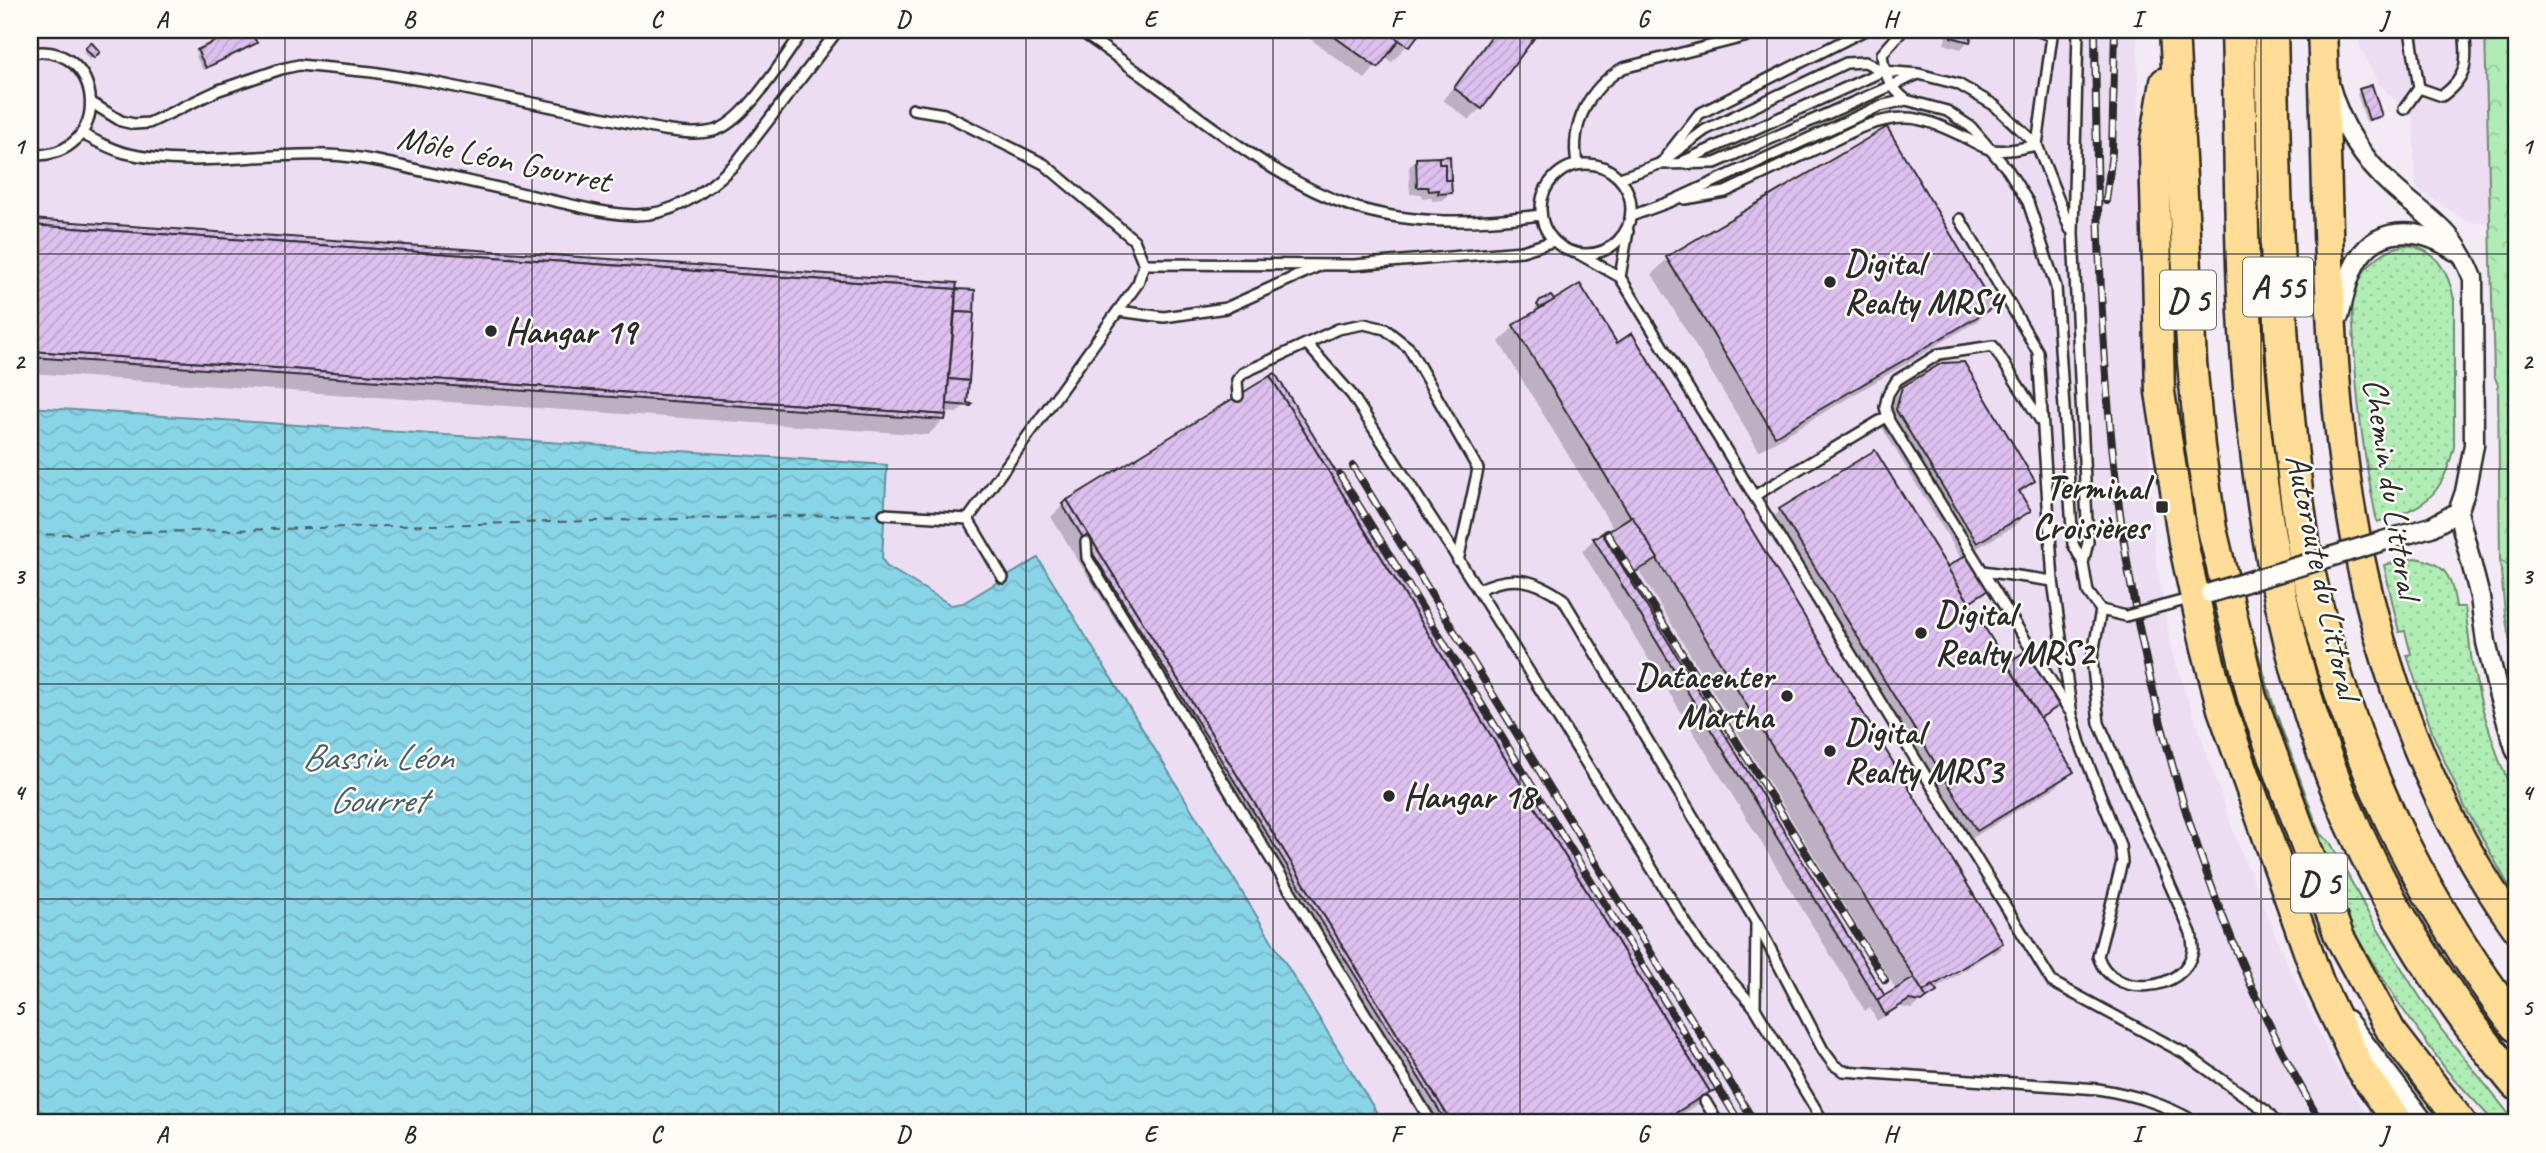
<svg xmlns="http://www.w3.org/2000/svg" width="2546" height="1153" viewBox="0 0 2546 1153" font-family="Caveat,sans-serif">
<defs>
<pattern id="grass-dots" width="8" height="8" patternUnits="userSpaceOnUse" patternTransform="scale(1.75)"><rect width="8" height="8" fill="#afedb4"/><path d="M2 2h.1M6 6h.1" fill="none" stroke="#97cb9b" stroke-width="1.8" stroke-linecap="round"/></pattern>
<pattern id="forest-crowns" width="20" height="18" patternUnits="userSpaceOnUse" patternTransform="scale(1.75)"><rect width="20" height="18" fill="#afedb4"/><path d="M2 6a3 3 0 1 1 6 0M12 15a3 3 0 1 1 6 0" fill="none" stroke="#97cb9b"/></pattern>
<pattern id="water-waves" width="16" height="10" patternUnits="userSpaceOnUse" patternTransform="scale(1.75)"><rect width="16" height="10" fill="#88d5e7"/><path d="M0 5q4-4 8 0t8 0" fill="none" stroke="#76b7c6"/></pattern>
<pattern id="building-hatch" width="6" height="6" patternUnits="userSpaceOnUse" patternTransform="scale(1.75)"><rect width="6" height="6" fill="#ddc0ef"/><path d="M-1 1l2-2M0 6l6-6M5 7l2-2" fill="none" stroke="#bea5cd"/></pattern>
</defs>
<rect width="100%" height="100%" fill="#f3eaf5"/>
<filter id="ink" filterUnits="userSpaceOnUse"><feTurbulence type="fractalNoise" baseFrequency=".0143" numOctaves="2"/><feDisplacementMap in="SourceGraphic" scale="14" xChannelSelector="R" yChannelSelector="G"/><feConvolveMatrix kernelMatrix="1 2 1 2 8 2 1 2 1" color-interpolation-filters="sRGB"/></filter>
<g filter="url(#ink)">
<g fill="#ecddf3">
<path d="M 30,30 L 2137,30 L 2147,424 L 2155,555 L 2172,652 L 2235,836 L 2285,959 L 2331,1058 L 2372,1123 L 1383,1123 L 1039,558 L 962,603 L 951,605 L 886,566 L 882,558 L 886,465 L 30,407 Z"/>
<path d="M 2358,30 L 2485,30 L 2489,224 L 2467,221 L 2416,188 L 2413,118 L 2378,83 L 2359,44 Z"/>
</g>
<g fill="url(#grass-dots)" stroke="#6d8c70" stroke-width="2">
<path d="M 2405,245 C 2436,248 2448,271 2454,299 L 2454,447 C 2441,498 2425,507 2377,522 C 2365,463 2356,403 2354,342 C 2353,327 2351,309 2354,294 C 2360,269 2380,250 2405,245 Z"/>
<path d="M 2415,558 C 2447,563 2452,578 2456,607 L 2465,607 L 2472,663 L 2482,707 L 2499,760 L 2516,801 L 2516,899 L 2465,807 L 2433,735 L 2407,655 L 2411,654 L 2405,631 L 2399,632 L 2384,565 Z"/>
<path d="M 2500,560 L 2516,570 L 2516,675 L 2505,614 Z"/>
<path d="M 2245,609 L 2275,710 L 2320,834 L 2330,842 L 2368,913 L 2412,985 L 2441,1029 L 2516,1123 L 2495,1123 L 2447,1071 L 2402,1008 L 2346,921 L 2313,837 L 2242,610 Z"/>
</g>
<path fill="url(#forest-crowns)" stroke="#6d8c70" stroke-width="2" d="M 2485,30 L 2516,30 L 2516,570 L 2500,560 L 2498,385 L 2494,375 Z"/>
<path fill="url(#water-waves)" stroke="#63919c" stroke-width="2" d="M 30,407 L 887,465 L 882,558 L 886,566 L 951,605 L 963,603 L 1038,558 L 1383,1123 L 30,1123 Z"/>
<g fill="#0003" fill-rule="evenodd">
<path d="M 242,30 L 248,30 L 255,43 L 203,70 L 195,55 Z"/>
<path d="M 1298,30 L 1420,30 L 1392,62 L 1384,57 L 1365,79 Z"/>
<path d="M 1495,30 L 1538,30 L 1481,108 L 1469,120 L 1443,100 Z"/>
<path d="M 1948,30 L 1972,30 L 1968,41 L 1961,49 L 1944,44 Z"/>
<path d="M 91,45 L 98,52 L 90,60 L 83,52 Z"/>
<path d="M 2360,91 L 2380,115 L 2377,118 L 2366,122 L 2357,94 Z"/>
<path d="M 1417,159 L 1450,193 L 1443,200 L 1432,201 L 1432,197 L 1422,198 L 1421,194 L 1410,194 L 1409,167 Z"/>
<path d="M 30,221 L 955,285 L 954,291 L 973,292 L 965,405 L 957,413 L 945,412 L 944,419 L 928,435 L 30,373 Z"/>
<path d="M 1667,259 L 1992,306 L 1976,322 L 1759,451 L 1652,274 Z"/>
<path d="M 1551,298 L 2002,948 L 1993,955 L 1991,953 L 1934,990 L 1912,1009 L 1900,1007 L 1877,1021 L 1870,1008 L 1865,1011 L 1582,551 L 1600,533 L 1602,537 L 1614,530 L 1499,342 L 1514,326 L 1537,312 L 1535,309 L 1541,302 ZM 1639,571 L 1897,991 L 1884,998 L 1634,589 L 1638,584 L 1633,575 ZM 1990,949 L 1992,952 L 1921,995 L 1921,991 Z"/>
<path d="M 1275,375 L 1713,1090 L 1702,1102 L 1666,1123 L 1428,1123 L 1051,517 L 1063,505 Z"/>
<path d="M 1903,388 L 2033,481 L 2019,495 L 2029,511 L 2013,527 L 1964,556 L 1985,590 L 1968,604 L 2006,666 L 2025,654 L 2057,706 L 2040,720 L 2072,772 L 2056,787 L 1961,845 L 1764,526 L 1780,511 L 1947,569 L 1962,560 L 1881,426 L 1887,405 Z"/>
</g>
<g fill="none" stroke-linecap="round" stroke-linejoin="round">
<path stroke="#475e63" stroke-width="2" stroke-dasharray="9 7" stroke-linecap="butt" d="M 30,535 L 879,514"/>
</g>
<g fill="url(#building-hatch)" stroke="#2b2b2b" stroke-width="2">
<path d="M 238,30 L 250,30 L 257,43 L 206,68 L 197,50 Z"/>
<path d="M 1325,30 L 1385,30 L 1399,40 L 1378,68 Z"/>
<path d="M 1385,30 L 1422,30 L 1409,47 Z"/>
<path d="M 1496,30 L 1540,30 L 1482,109 L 1454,88 Z"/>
<path d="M 1953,30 L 1973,30 L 1970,42 L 1951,37 Z"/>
<path d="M 91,42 L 100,52 L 94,58 L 85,48 Z"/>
<path d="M 2372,85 L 2382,116 L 2369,120 L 2359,89 Z"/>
<path d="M 1887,127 L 1994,307 L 1775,436 L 1666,257 Z"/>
<path d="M 1450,156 L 1451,180 L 1445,180 L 1445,164 L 1439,164 L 1439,157 Z"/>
<path d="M 1439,157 L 1439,164 L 1445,164 L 1445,180 L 1451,180 L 1452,193 L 1438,194 L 1439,190 L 1429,191 L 1428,187 L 1417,187 L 1416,158 Z"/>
<path d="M 30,219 L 957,283 L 956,289 L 30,225 Z"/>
<path d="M 30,225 L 956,289 L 946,415 L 30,351 Z"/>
<path d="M 1580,284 L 1617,343 L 1632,333 L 2003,943 L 1923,992 L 1513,325 Z"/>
<path d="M 956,289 L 975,290 L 974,313 L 955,312 Z"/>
<path d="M 1551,296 L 1554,300 L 1540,308 L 1537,305 L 1540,300 Z"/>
<path d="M 955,312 L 974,313 L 969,381 L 949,379 Z"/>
<path d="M 30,351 L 946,415 L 945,420 L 30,357 Z"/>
<path d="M 1964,362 L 2035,481 L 2019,491 L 2031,511 L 1977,543 L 1896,410 L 1902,387 L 1942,363 Z"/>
<path d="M 1275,373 L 1716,1090 L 1710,1092 L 1270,376 Z"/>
<path d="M 1270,376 L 1710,1092 L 1659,1123 L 1452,1123 L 1067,500 Z"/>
<path d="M 949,379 L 969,381 L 967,403 L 972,404 L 971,406 L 947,404 Z"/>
<path d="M 1875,450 L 2074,772 L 1977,831 L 1779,509 Z"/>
<path d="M 1067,500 L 1452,1123 L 1447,1123 L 1062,504 Z"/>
<path d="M 1632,516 L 1658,559 L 1628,576 L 1602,535 Z"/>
<path d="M 1602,533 L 1628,576 L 1885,996 L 1877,1000 L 1593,538 L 1598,537 Z"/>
<path d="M 1966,555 L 1988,590 L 1969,602 L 1947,567 Z"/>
<path d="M 2026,651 L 2059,706 L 2040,718 L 2007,663 Z"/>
<path d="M 1914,978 L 1927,998 L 1922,1002 L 1909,1000 L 1885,1015 L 1877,1000 Z"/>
<path d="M 1933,985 L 1937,992 L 1927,998 L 1923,992 Z"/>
</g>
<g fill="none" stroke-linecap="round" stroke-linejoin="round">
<g stroke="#2b2b2b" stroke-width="14">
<g id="service">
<path d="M 1079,30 C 1120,59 1160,88 1200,118 C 1247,152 1295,187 1351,206 C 1412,226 1479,223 1541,215"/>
<path d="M 1903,30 L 1882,54 C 1884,76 1890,86 1906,100"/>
<path d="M 2036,30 L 2052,36 L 2037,145"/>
<path d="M 2078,30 L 2073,234 L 2088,542 L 2083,563"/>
<path d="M 30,53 C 105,40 116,159 30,155"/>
<path d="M 2419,88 L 2442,96 C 2468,77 2468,60 2464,30"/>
<path d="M 92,103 L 121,121 L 134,124 L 149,123 L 219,90 L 281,69 L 299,65 L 372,72 L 427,81 L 663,130 C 680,132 696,135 713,131 C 745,124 784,57 804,30"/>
<path d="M 2404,109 L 2419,88 L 2410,30"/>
<path d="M 82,134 C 96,141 110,149 125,153 C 189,169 262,152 327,155 C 360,156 393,164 426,172 C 467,181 509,190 550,200 C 577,206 606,214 634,215 C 674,216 708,191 735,164 L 838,30"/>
<path d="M 1667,155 L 1699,114 L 1865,30"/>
<path d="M 1684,161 L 1883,71"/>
<circle cx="1586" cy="209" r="45"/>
<path d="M 1577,164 C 1570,124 1589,88 1623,68 L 1748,36 L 1763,30"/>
<path d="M 1659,164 L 1705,130 L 1846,63 L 1865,62 L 1883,71 L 1919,74 L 1958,84 L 1994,105 L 2037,145 L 2070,229"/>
<path d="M 1620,178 L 1659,164 L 1715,163 L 1916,75"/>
<path d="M 1685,199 L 1725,192 L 1862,127 C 1903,112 1921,116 1960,135 C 1969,139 1979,146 1989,149 C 2005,153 2022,148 2037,145"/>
<path d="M 1631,216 L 1672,201 L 1880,106 L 1906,100 L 1947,111 L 1971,127 L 2008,170 L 2028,202 L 2056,287 L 2073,544 L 2083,563 L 2088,592 L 2101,610 L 2126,616"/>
<path d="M 1960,219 L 2038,352 L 2053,581 L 2072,715 L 2080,743 L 2120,845 L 2122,862 L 2098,956 C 2111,1000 2186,993 2193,950 C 2193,945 2192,938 2191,933 L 2099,723 L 2092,659 L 2101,610"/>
<path d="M 1579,254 L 1620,277 L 2052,982 L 2184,1053 L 2266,1111 L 2276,1123"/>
<path d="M 1144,264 L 1354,265 L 1522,251 L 1554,241"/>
<path d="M 1620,277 L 1628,231"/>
<path d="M 1118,311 L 1164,317 L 1226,308 L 1319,266"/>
<path d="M 1307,344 L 1352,395 L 1478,590 L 1699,944 L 1755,1008"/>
<path d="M 1238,396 L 1237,380 L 1243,373 L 1338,329 L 1364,324 L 1385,329 L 1409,348 L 1478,469 L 1458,561"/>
<path d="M 2041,421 L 1993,346 L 1939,354 L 1897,380 L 1888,394 L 1885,407 L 1889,421 L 2069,710"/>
<path d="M 1754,496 L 1888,416"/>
<path d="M 884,514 L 968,519 L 1138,283 L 1144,264 L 1134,240 L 1044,164 L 944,114 L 913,109"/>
<path d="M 968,519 L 1003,578"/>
<path d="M 1086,542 L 1087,558 L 1432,1123"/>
<path d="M 1983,571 L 2053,581"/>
<path d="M 1478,590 C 1510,574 1534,578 1563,599 L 1756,922 L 1755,1008 L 1824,1123"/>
<path d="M 2163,606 L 2193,598"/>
<path d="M 1757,923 L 1823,1050 L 1834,1065 L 1843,1071 L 2098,1089 C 2134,1095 2166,1104 2197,1123"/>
<path d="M 1705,1101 L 1718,1123"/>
</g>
</g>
<g stroke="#2b2b2b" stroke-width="23">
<g id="minor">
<path d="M 2330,87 C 2340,124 2364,161 2392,186 C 2429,220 2454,229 2473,278 L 2474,445 L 2465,492 L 2458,512 L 2480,597 L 2486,642 L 2499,696 L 2516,751"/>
<path d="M 2339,316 C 2344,297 2348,275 2358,259 C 2382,222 2425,230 2455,251"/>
<path d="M 2383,541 L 2431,527 L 2458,512"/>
<path d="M 2347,1020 L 2425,1123"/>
</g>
</g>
<g stroke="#2b2b2b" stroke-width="33">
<g id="primary">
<path d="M 2174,30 L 2192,362 L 2200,447 L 2212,529 L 2252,698 L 2339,936 L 2391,1031 L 2462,1123"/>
<path d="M 2322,30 C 2328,160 2326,292 2339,422 C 2357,601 2411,780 2516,927"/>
<path d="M 2165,82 L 2154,147 L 2160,392 L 2183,542 L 2206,648 L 2222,709 L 2319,982 L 2360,1069 L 2399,1123"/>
</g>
</g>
<g stroke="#2b2b2b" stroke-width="37">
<g id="motorway">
<path d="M 2238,30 C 2242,167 2239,307 2256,444 C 2268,545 2287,649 2321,745 C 2364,869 2432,983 2516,1083"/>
<path d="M 2271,30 C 2275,201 2277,372 2303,541 C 2308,578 2318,614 2328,649 C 2367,789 2429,909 2516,1025"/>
</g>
</g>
<use href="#service" stroke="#fdfcf7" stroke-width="9"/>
<use href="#minor" stroke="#fdfcf7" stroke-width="18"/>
<use href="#primary" stroke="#ffdd96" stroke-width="28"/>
<use href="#motorway" stroke="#ffdd96" stroke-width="32"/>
<g stroke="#2b2b2b" stroke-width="8">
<g id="rail">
<path d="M 2095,30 C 2097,211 2099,394 2129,574 C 2162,765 2224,955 2321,1123"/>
<path d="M 2106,201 L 2112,153 L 2115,30"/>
<path d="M 1353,466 L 1755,1123"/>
<path d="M 1340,475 L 1740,1123"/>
<path d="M 1607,533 L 1885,980"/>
</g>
</g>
<use href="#rail" stroke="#fdfcf7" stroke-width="5" stroke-dasharray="16" stroke-linecap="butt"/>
<g stroke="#2b2b2b" stroke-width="14" stroke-linecap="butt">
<path id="service-bridge" d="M 2126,616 L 2163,606"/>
</g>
<g stroke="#2b2b2b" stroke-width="23" stroke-linecap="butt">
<path id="minor-bridge" d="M 2210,593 L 2383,541"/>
</g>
<use href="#service-bridge" stroke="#fdfcf7" stroke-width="9"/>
<use href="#minor-bridge" stroke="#fdfcf7" stroke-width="18"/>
</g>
</g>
<path fill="none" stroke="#2b2b2b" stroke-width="2" stroke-opacity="0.55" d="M 285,30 L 285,1123M 532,30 L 532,1123M 779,30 L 779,1123M 1026,30 L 1026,1123M 1273,30 L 1273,1123M 1520,30 L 1520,1123M 1767,30 L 1767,1123M 2014,30 L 2014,1123M 2261,30 L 2261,1123M 30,254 L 2516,254M 30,469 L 2516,469M 30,684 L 2516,684M 30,899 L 2516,899"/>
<g fill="#2b2b2b" stroke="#fdfcf7" stroke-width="2.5">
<circle cx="1830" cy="282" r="7"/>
<circle cx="491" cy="331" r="7"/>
<rect x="2155" y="500" width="14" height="14" rx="3.5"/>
<circle cx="1921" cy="633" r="7"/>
<circle cx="1787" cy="696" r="7"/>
<circle cx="1830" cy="751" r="7"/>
<circle cx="1389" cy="796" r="7"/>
</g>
<g text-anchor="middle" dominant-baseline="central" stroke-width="5" stroke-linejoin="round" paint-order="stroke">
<g fill="#fdfcf7" stroke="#6a6a68" stroke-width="2">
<rect x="2243" y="257.5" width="70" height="59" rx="5"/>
<rect x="2160" y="270.5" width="56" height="59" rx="5"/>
<rect x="2291" y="853.5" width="56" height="59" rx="5"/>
</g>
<g font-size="33" font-weight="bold" fill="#2b2b2b">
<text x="2278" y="287">A 55</text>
<text x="2188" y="300">D 5</text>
<text x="2319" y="883">D 5</text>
</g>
<g font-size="35" fill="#2b2b2b" stroke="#fdfcf7">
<text transform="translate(504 159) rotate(12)">Môle Léon Gourret</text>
<text transform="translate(2392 488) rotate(81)">Chemin du Littoral</text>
<text transform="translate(2323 576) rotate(78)">Autoroute du Littoral</text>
</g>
<g font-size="35" font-weight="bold" fill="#2b2b2b" stroke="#fdfcf7" text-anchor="start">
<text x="1844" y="262">Digital<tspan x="1844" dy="40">Realty MRS4</tspan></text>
<text x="505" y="331">Hangar 19</text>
<text x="2148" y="487" text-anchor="end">Terminal<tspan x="2148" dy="40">Croisières</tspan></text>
<text x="1935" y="613">Digital<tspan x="1935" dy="40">Realty MRS2</tspan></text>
<text x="1773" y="676" text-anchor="end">Datacenter<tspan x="1773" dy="40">Martha</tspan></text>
<text x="1844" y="731">Digital<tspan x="1844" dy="40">Realty MRS3</tspan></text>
<text x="1403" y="796">Hangar 18</text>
</g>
<g font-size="37" font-style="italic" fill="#475e63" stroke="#fdfcf7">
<text x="377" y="756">Bassin Léon<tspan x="377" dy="43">Gourret</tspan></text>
</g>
</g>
<rect width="2546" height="1153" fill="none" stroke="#fdfcf7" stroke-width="77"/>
<rect x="38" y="38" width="2470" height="1076" fill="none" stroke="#2b2b2b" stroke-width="2.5"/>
<g font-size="23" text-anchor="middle" font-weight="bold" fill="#2b2b2b">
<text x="162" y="27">A</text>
<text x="409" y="27">B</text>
<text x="656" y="27">C</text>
<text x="903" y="27">D</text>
<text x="1150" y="27">E</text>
<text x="1396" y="27">F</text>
<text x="1643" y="27">G</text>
<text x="1890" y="27">H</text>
<text x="2137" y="27">I</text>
<text x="2384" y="27">J</text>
<text x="19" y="154">1</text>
<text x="2527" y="154">1</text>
<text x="19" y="369">2</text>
<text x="2527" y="369">2</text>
<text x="19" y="584">3</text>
<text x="2527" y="584">3</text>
<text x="19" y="800">4</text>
<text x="2527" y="800">4</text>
<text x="19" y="1015">5</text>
<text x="2527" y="1015">5</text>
<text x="162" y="1142">A</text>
<text x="409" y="1142">B</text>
<text x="656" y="1142">C</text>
<text x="903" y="1142">D</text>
<text x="1150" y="1142">E</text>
<text x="1396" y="1142">F</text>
<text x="1643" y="1142">G</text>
<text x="1890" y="1142">H</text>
<text x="2137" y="1142">I</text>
<text x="2384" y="1142">J</text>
</g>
</svg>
